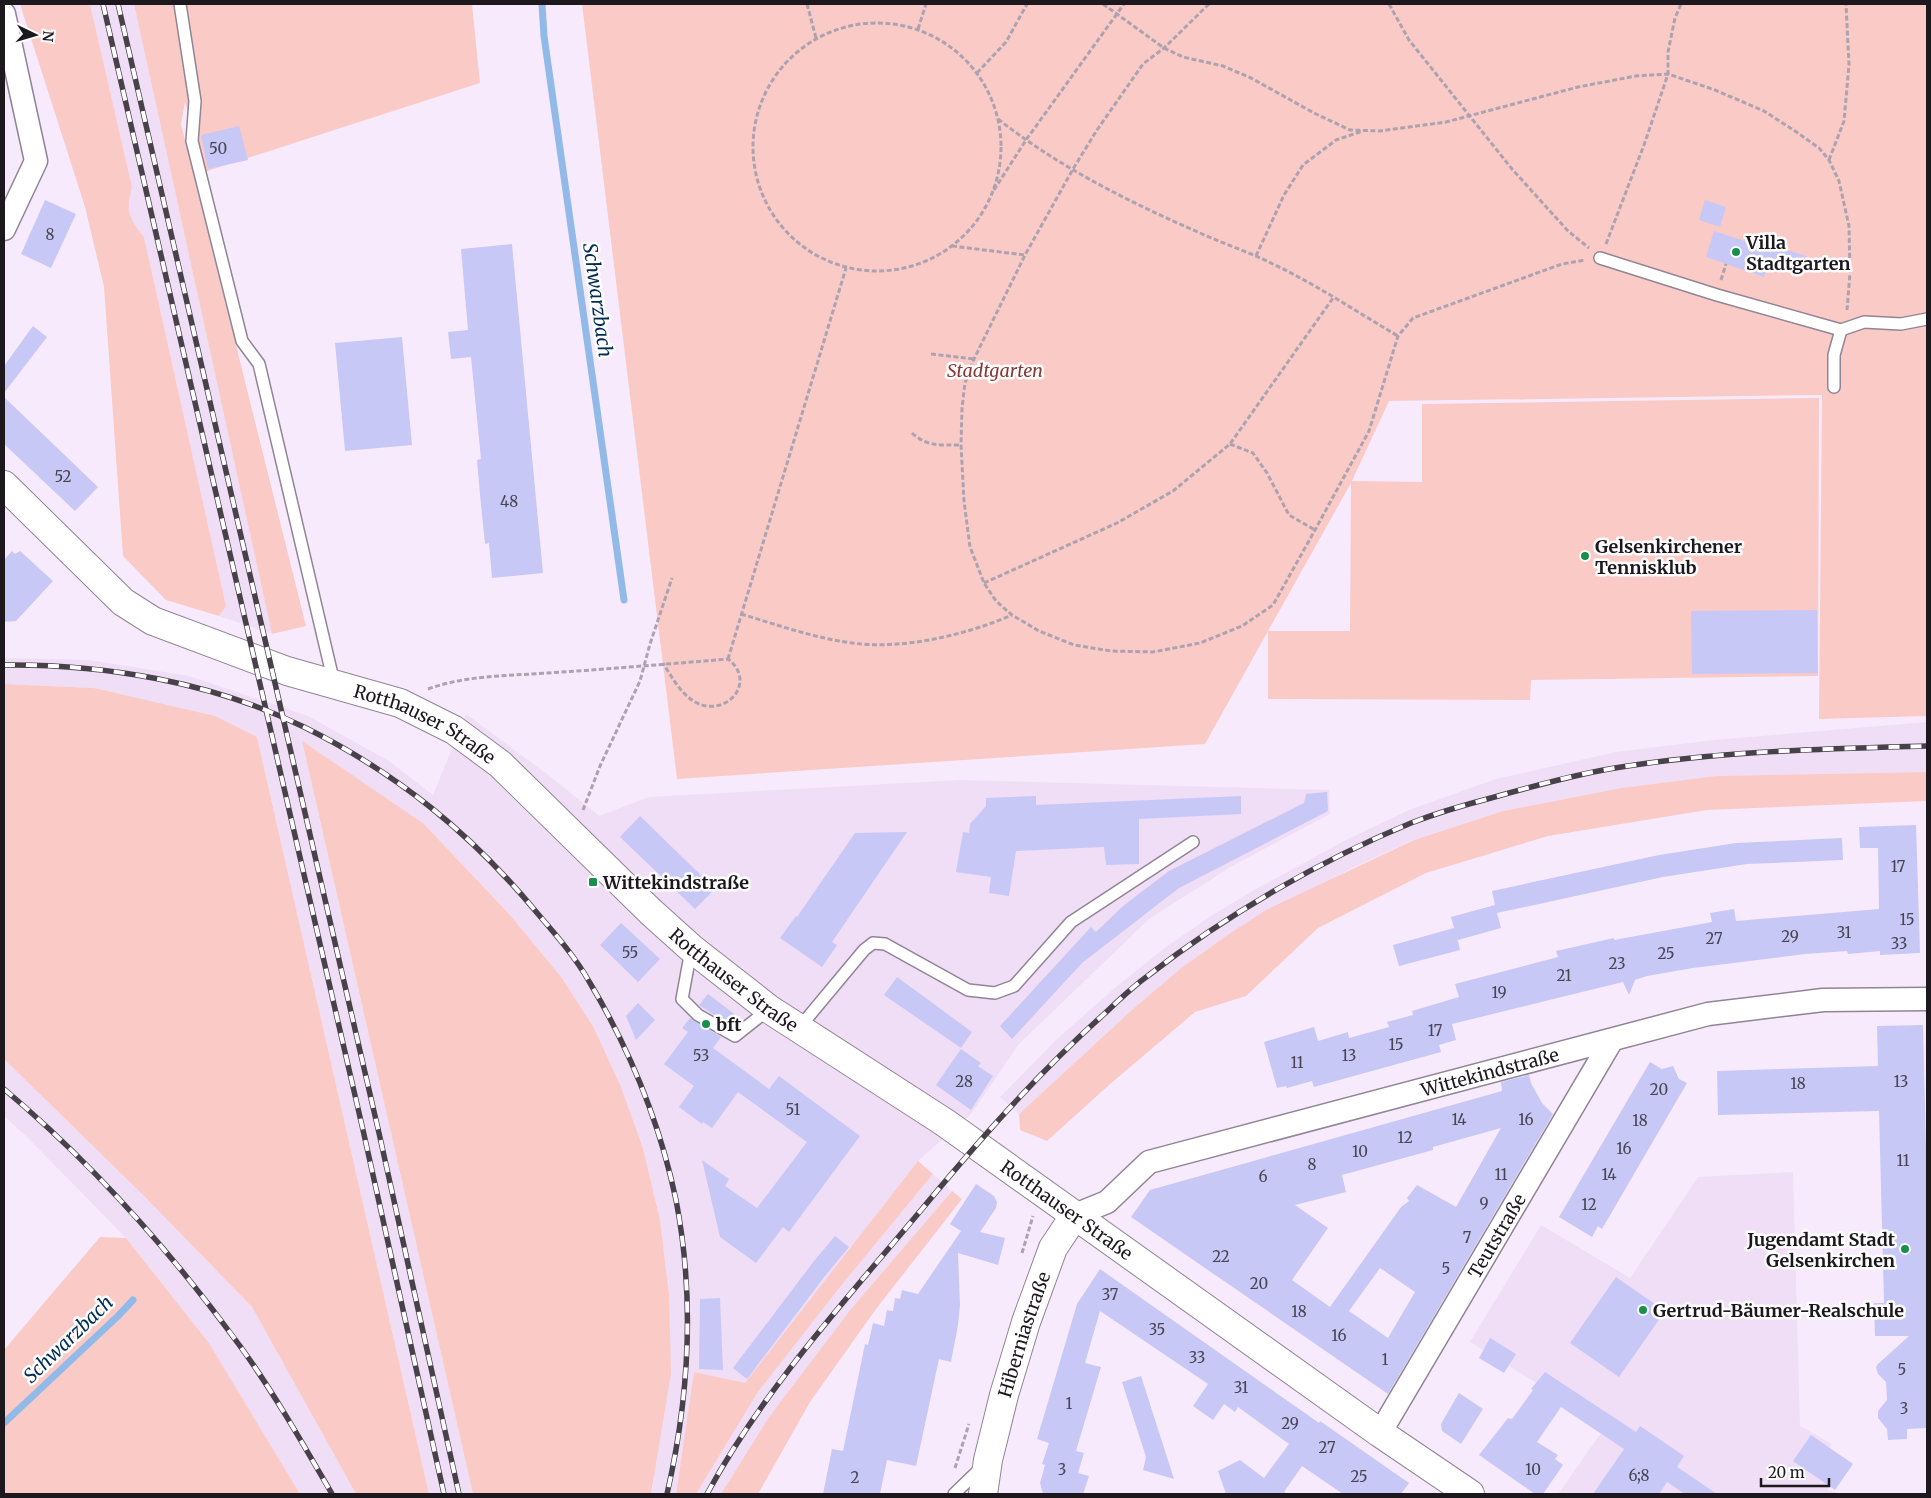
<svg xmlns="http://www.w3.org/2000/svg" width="1931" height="1498" viewBox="0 0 1931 1498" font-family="Merriweather,serif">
<rect width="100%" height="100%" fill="#f8eafd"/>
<g fill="#f0ddf6">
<path d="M 90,4 L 134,4 L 272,634 L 219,616 L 226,606 L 144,237 L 132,221 L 127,203 L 132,187 Z"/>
<path d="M 4,658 L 89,660 L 189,676 L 308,716 L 389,761 L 433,795 L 466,714 L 551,777 L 599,816 L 649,797 L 961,780 L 1329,790 L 1330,814 L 1232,866 L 1149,919 L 1018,1045 L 972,1113 L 918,1161 L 745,1384 L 694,1373 L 676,1494 L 651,1494 L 653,1487 L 669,1294 L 660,1220 L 643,1148 L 621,1087 L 594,1028 L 562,978 L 510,915 L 423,823 L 302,742 L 473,1494 L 429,1494 L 257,737 L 94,688 L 4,684 Z"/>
<path d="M 1927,722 L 1927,772 L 1716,776 L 1621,788 L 1503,811 L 1413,840 L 1354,867 L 1226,936 L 1180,969 L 1133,1009 L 1019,1114 L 1000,1097 L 1057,1039 L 1116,987 L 1166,947 L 1214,914 L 1256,889 L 1346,840 L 1409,810 L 1496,779 L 1616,752 L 1714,740 Z"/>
<path d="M 4,1059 L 145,1197 L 252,1307 L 356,1494 L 300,1494 L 209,1343 L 126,1238 L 26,1136 L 4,1116 Z"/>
<path d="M 1793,1172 L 1800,1426 L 1832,1444 L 1823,1458 L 1839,1471 L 1827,1490 L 1842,1494 L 1558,1494 L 1606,1426 L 1470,1342 L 1541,1225 L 1630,1278 L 1698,1177 Z"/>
<path d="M 933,1174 L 952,1191 L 851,1309 L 769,1417 L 721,1494 L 696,1494 L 758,1392 L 840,1287 Z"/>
</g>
<g fill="#facbc6" fill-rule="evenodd">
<path d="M 20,4 L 90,4 L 132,187 C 125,211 129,218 144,237 L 226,606 L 219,616 L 166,600 L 123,556 L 104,287 L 85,207 Z"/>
<path d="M 134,4 L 472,4 L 480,83 L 204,172 L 185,102 L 181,124 L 306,626 L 272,634 Z"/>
<path d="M 582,4 L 1927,4 L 1927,716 L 1819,719 L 1822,395 L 1389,401 L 1352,481 L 1422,482 L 1422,404 L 1819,398 L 1818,676 L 1531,680 L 1530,700 L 1268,699 L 1268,631 L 1205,744 L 677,779 ZM 1351,483 L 1350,631 L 1268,631 Z"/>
<path d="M 4,684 L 94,688 L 215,716 L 257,737 L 429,1494 L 356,1494 L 252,1307 L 145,1197 L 4,1059 Z"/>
<path d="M 302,741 L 423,823 L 510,915 L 562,978 L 594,1028 L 621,1087 L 643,1148 L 660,1220 L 669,1294 L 671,1373 L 651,1494 L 473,1494 Z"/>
<path d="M 1927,772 L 1927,801 L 1707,810 L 1548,836 L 1426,873 L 1318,928 L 1246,996 L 1195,1012 L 1109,1085 L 1047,1141 L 1020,1130 L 1019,1114 L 1133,1009 L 1180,969 L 1226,936 L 1266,910 L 1414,840 L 1503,811 L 1621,788 L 1716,776 Z"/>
<path d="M 918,1161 L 933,1174 L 840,1287 L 758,1392 L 696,1494 L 676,1494 L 694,1372 L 745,1383 Z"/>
<path d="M 952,1191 L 962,1199 L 876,1309 L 810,1402 L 758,1494 L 721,1494 L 769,1417 L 851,1309 Z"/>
<path d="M 100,1237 L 126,1238 L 209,1343 L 300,1494 L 4,1494 L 4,1350 Z"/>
</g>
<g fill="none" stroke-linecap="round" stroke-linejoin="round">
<g stroke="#92bae8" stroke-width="7">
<path d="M 542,4 L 544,36 L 624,600"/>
<path d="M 4,1423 L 118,1316 L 133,1300"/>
</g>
</g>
<g fill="#c8c8f6" fill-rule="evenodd">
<path d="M 239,126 L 248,160 L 208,169 L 201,135 Z"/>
<path d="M 45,200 L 76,214 L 51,268 L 21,254 Z"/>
<path d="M 1705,200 L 1726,207 L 1720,227 L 1699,220 Z"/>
<path d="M 1714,231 L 1751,243 L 1752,239 L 1806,256 L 1800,273 L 1769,263 L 1764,277 L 1706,257 Z"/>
<path d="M 512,244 L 543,573 L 492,578 L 489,543 L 485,544 L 480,495 L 477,460 L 481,459 L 471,357 L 451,359 L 448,332 L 468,330 L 461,249 Z"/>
<path d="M 33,326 L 47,337 L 4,393 L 4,366 Z"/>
<path d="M 402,337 L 412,445 L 345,451 L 335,343 Z"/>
<path d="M 4,397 L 98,487 L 75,511 L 4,444 Z"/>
<path d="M 12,551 L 15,554 L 20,551 L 53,581 L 16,621 L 4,622 L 4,560 Z"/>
<path d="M 1817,610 L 1818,673 L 1692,674 L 1691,611 Z"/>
<path d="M 1327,792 L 1328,811 L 1179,888 L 1082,963 L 1012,1039 L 1000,1026 L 1091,927 L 1096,932 L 1123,906 L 1169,871 L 1304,803 L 1306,794 Z"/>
<path d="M 1036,796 L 1036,805 L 1241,796 L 1241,814 L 1139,819 L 1139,864 L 1106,865 L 1104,847 L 1016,851 L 1009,896 L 989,893 L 991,877 L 956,872 L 963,832 L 969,833 L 970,824 L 986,806 L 986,798 Z"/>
<path d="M 640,816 L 715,889 L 695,909 L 620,837 Z"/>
<path d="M 1916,825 L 1920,953 L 1880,955 L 1880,951 L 1848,954 L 1847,951 L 1805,954 L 1693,968 L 1647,976 L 1635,980 L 1629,995 L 1623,982 L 1452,1024 L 1456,1040 L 1439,1045 L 1441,1052 L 1314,1087 L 1312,1081 L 1287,1088 L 1286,1086 L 1277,1088 L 1264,1042 L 1314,1027 L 1318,1041 L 1348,1032 L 1349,1038 L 1389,1027 L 1387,1022 L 1413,1015 L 1412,1011 L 1459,997 L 1455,984 L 1558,957 L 1556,951 L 1614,938 L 1614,940 L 1712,922 L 1710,913 L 1734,909 L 1736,921 L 1879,909 L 1878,848 L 1860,848 L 1859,827 Z"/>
<path d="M 907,832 L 832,942 L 837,945 L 822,967 L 780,938 L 796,916 L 797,917 L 855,833 Z"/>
<path d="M 1842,838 L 1843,860 L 1747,864 L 1663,877 L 1497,913 L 1501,928 L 1458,940 L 1457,937 L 1460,950 L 1399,966 L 1393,945 L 1454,928 L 1451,917 L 1495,905 L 1496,910 L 1492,891 L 1659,855 L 1736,843 Z"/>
<path d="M 621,923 L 660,959 L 638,982 L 600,945 Z"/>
<path d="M 897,977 L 972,1032 L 961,1048 L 884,995 Z"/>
<path d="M 708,994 L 737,1016 L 730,1025 L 699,1005 Z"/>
<path d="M 638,1003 L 655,1020 L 636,1040 L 626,1016 Z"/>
<path d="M 690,1018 L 721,1037 L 713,1048 L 769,1089 L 779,1076 L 860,1136 L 789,1232 L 783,1227 L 756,1263 L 720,1237 L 702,1160 L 729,1179 L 725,1186 L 757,1208 L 807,1142 L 738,1092 L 712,1128 L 703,1122 L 702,1124 L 679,1107 L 694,1086 L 664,1064 L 688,1032 L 682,1028 Z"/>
<path d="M 1923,1025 L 1927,1192 L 1927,1428 L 1907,1429 L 1907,1439 L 1888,1440 L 1887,1429 L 1878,1418 L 1878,1411 L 1887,1400 L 1886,1382 L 1878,1374 L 1876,1367 L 1878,1364 L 1909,1336 L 1875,1336 L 1874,1303 L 1884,1303 L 1879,1111 L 1718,1115 L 1717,1071 L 1878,1066 L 1877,1026 Z"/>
<path d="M 961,1049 L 981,1063 L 978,1066 L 993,1076 L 971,1110 L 936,1085 Z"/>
<path d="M 1650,1062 L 1662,1069 L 1673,1066 L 1679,1079 L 1687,1083 L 1602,1229 L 1598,1226 L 1592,1237 L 1559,1217 Z"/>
<path d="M 1529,1075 L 1531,1083 L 1542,1103 L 1553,1114 L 1388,1394 L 1131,1217 L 1150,1190 L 1502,1091 L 1501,1082 ZM 1501,1128 L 1456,1207 L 1417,1185 L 1407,1198 L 1409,1201 L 1401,1207 L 1330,1307 L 1292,1280 L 1328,1228 L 1295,1205 L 1346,1192 L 1342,1175 L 1433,1150 L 1433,1147 ZM 1380,1268 L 1415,1292 L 1388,1338 L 1349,1311 Z"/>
<path d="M 976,1184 L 994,1196 L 997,1202 L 996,1208 L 980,1232 L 1005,1238 L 998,1265 L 958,1253 L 960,1305 L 958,1325 L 951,1362 L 939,1359 L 916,1466 L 887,1460 L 880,1494 L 823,1494 L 832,1449 L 843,1451 L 865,1344 L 868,1345 L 873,1323 L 884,1326 L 887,1310 L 893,1311 L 895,1298 L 900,1299 L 902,1290 L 918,1294 L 961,1231 L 950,1224 Z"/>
<path d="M 835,1236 L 849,1247 L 825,1276 L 747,1379 L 733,1368 L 814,1261 Z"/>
<path d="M 1100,1269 L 1319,1423 L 1320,1421 L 1409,1483 L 1401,1494 L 1343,1494 L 1302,1466 L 1284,1492 L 1288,1494 L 1226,1494 L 1218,1471 L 1240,1460 L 1264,1478 L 1289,1444 L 1238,1407 L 1235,1412 L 1224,1404 L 1213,1420 L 1193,1406 L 1208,1384 L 1100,1311 L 1085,1363 L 1101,1367 L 1076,1451 L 1084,1453 L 1078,1473 L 1089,1476 L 1083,1494 L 1043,1494 L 1040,1483 L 1045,1465 L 1042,1464 L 1049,1443 L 1037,1439 L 1077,1304 Z"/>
<path d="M 1616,1277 L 1665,1311 L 1619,1377 L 1570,1343 Z"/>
<path d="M 720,1298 L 723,1370 L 699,1369 L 700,1299 Z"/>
<path d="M 1490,1338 L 1516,1354 L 1504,1373 L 1479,1358 Z"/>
<path d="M 1545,1372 L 1636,1432 L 1640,1426 L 1684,1456 L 1677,1467 L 1717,1494 L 1685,1494 L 1667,1482 L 1659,1494 L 1593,1494 L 1624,1449 L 1561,1407 L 1537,1442 L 1558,1455 L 1555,1459 L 1563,1465 L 1543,1494 L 1535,1494 L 1479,1455 L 1508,1418 L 1512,1419 L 1533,1390 L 1531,1389 Z"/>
<path d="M 1141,1376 L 1174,1479 L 1143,1470 L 1146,1457 L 1122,1382 Z"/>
<path d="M 1459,1393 L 1483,1409 L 1461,1444 L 1442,1431 L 1441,1424 Z"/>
<path d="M 1811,1435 L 1853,1464 L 1835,1490 L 1793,1461 Z"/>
</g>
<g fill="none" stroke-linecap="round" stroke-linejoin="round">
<g stroke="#918495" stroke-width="14">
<g id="lane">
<path d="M 180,4 L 195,101 L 192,141 L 242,341 L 259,364 L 334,683"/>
<path d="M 1600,258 L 1717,295 L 1841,330 L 1864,322 L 1901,324 L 1927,319"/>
<path d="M 1834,387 L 1834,355 L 1841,330"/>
<path d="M 691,950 L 682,999 L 698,1015 L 735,1036 L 769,1009"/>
<path d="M 799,1028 L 864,950 L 873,943 L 885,944 L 968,990 L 995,993 L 1014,986 L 1071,922 L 1193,842"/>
<path d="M 954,1494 L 982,1467"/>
</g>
</g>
<g stroke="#918495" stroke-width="25">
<g id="street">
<path d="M 4,14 L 36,161 L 4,229"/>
<path id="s1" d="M 1075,1215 L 1107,1202 L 1149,1162 L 1708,1014 L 1823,1000 L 1927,999"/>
<path id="s2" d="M 1380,1433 L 1612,1040"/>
</g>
</g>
<g stroke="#918495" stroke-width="30">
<g id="secondary">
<path id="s3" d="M 4,485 L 123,602 L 153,621 L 287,671 L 400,703 L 454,730 L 500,764 L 651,912 L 691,948 L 769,1009 L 944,1122 L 1380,1433 L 1470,1494"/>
<path id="s4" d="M 983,1494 L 988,1460 L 1004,1395 L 1026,1322 L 1053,1248 L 1075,1215"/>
</g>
</g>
<g stroke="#ada2b0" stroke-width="3" stroke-dasharray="5 2.5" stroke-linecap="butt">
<path d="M 807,4 L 816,38"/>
<path d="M 1103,4 L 1164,48 L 1183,57 L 1223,66 L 1251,78 L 1314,113 L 1350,130 L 1380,131 L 1446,122 L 1578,87 L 1636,76 L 1668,74 L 1715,90 L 1764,111 L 1795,131 L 1819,148 L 1829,160 L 1839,181 L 1849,226 L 1850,273 L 1847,310"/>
<path d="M 1209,4 L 1164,48 L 1143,64 L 1097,130 L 1073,169 L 1025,255 L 974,359 L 965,383 L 962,408 L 961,445 L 964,501 L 970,547 L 984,583 L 996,601 L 1012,615 L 1039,631 L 1074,645 L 1111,651 L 1153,652 L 1200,643 L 1242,626 L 1273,605 L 1315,530 L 1369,431 L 1398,336 L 1413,318 L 1562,264 L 1585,260"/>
<path d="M 1389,4 L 1409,40 L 1512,169 L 1568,231 L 1589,248"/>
<circle cx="877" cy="147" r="124"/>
<path d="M 918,29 L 926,4"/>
<path d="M 977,73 L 1006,42 L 1027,4"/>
<path d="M 998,119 C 1059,167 1129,202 1200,233 C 1224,244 1249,252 1273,264 C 1317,285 1357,312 1398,336"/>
<path d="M 1829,160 L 1844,121 L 1849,65 L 1846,4"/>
<path d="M 994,190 L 1026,140 L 1124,4"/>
<path d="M 1606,244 L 1644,145 L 1668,74 L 1668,52 L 1675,18 L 1681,4"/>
<path d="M 952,246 L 1025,255"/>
<path d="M 1256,256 L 1284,195 L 1303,165 L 1336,140 L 1363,131"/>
<path d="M 1721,280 L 1726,264"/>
<path d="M 931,354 L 974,359"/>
<path d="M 912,433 C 927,447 942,445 961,445"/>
<path d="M 1230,444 L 1253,453 L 1267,473 L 1289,515 L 1315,530"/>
<path d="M 984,583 L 1117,523 L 1173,491 L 1230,444 L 1333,298"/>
<path d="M 741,614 C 778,625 814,638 852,643 C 902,650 966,635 1012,615"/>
<path d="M 728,659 L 846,268"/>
<path d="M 428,689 C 467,675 507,676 548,673 C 608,669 668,664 728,659 C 758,682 726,719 695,702 C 681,694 671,676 663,663"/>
<path d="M 583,810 L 600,766 L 640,681 L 650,644 L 672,578"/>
<path d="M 1022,1253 L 1033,1216"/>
<path d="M 955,1468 L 969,1424"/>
</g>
<use href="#lane" stroke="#fff" stroke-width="11"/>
<use href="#street" stroke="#fff" stroke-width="22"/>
<use href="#secondary" stroke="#fff" stroke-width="28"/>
<g stroke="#48414a" stroke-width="5.5">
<g id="rail">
<path d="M 103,4 L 363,1130 L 444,1494"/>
<path d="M 118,4 L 379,1133 L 459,1494"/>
<path d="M 4,665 C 105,664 212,682 304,727 C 397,773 472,834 538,914 C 557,936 576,958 590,983 C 630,1050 660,1124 676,1200 C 695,1298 689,1398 667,1494"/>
<path d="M 4,1089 C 92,1163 172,1253 240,1346 C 274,1393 303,1444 332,1494"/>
<path d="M 707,1494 C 762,1392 842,1304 917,1215 C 975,1145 1035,1076 1103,1015 C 1118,1001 1132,987 1149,975 C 1226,915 1321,860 1411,823 C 1437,813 1464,805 1491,798 C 1530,787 1569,776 1609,769 C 1714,751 1821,749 1927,746"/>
</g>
</g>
<use href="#rail" stroke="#fdfdfd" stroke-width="4" stroke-dasharray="11" stroke-linecap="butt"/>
</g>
<g fill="#188f4a" stroke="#fdfdfd" stroke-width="2">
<circle cx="1736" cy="252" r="5"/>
<circle cx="1585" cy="556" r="5"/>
<rect x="588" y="877" width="10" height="10" rx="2.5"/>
<circle cx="706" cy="1024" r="5"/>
<circle cx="1905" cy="1249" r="5"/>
<circle cx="1643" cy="1310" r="5"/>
</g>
<g text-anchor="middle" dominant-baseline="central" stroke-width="5" stroke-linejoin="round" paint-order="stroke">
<g font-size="15" fill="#484454">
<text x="218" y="148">50</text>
<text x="50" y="234">8</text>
<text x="63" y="476">52</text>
<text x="509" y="501">48</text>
<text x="1898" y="866">17</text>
<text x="1907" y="919">15</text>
<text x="1844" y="932">31</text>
<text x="1790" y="936">29</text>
<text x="1714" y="938">27</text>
<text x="1899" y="943">33</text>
<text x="630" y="952">55</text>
<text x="1666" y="953">25</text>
<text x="1617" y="963">23</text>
<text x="1564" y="975">21</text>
<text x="1499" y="992">19</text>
<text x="1435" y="1030">17</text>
<text x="1396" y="1044">15</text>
<text x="701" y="1055">53</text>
<text x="1349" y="1055">13</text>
<text x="1297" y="1062">11</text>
<text x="964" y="1081">28</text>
<text x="1901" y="1081">13</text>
<text x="1798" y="1083">18</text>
<text x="1659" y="1089">20</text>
<text x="793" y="1109">51</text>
<text x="1459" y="1119">14</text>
<text x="1526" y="1119">16</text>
<text x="1640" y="1120">18</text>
<text x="1405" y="1137">12</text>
<text x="1624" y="1148">16</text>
<text x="1360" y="1151">10</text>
<text x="1903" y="1160">11</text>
<text x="1312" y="1164">8</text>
<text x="1501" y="1174">11</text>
<text x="1609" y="1174">14</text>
<text x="1263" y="1176">6</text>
<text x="1484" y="1203">9</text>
<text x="1589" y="1204">12</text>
<text x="1467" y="1237">7</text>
<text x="1221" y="1256">22</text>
<text x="1446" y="1268">5</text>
<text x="1259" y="1283">20</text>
<text x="1110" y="1294">37</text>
<text x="1299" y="1311">18</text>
<text x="1157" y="1329">35</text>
<text x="1339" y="1335">16</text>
<text x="1197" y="1357">33</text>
<text x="1385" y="1359">1</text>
<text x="1902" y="1369">5</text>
<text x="1241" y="1387">31</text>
<text x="1069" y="1403">1</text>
<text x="1904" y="1408">3</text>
<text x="1290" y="1423">29</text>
<text x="1327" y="1447">27</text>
<text x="1062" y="1469">3</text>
<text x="1533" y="1469">10</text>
<text x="1639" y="1475">6;8</text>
<text x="1359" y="1476">25</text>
<text x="855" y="1477">2</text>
</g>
<g font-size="18" font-weight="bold" fill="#1d181e" stroke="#fdfdfd" text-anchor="start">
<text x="1746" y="242">Villa<tspan x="1746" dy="21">Stadtgarten</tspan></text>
<text x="1595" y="546">Gelsenkirchener<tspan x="1595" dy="21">Tennisklub</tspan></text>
<text x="603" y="882">Wittekindstraße</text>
<text x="716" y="1024">bft</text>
<text x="1895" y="1239" text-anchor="end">Jugendamt Stadt<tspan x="1895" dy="21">Gelsenkirchen</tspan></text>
<text x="1653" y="1310">Gertrud-Bäumer-Realschule</text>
</g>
<g font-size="18" font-style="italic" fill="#873935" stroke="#fdfdfd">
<text x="995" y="370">Stadtgarten</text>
</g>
<g font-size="18" fill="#1d181e" stroke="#fdfdfd">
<text stroke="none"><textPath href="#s3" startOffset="494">Rotthauser Straße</textPath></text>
<text stroke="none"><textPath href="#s3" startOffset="899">Rotthauser Straße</textPath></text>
<text stroke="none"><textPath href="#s1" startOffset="445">Wittekindstraße</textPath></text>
<text stroke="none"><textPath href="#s3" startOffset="1304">Rotthauser Straße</textPath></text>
<text stroke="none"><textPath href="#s2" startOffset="229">Teutstraße</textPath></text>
<text stroke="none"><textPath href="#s4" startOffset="165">Hiberniastraße</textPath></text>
</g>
<g font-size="19" font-style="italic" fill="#002b54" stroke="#fdfdfd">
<text transform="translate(598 300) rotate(82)">Schwarzbach</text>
<text transform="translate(68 1339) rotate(-44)">Schwarzbach</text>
</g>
</g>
<rect width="1931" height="1498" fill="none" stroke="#1d181e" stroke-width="10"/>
<g transform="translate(35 35) rotate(95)" stroke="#fdfdfd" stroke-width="4" paint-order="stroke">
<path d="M0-4L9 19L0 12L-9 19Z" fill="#1d181e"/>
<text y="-8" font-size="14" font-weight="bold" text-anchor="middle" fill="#1d181e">N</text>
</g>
<path d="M1761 1478v8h68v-8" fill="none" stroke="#1d181e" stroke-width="2.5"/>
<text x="1768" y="1478" font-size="15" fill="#1d181e" stroke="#fdfdfd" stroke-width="4" paint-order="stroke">20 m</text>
</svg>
